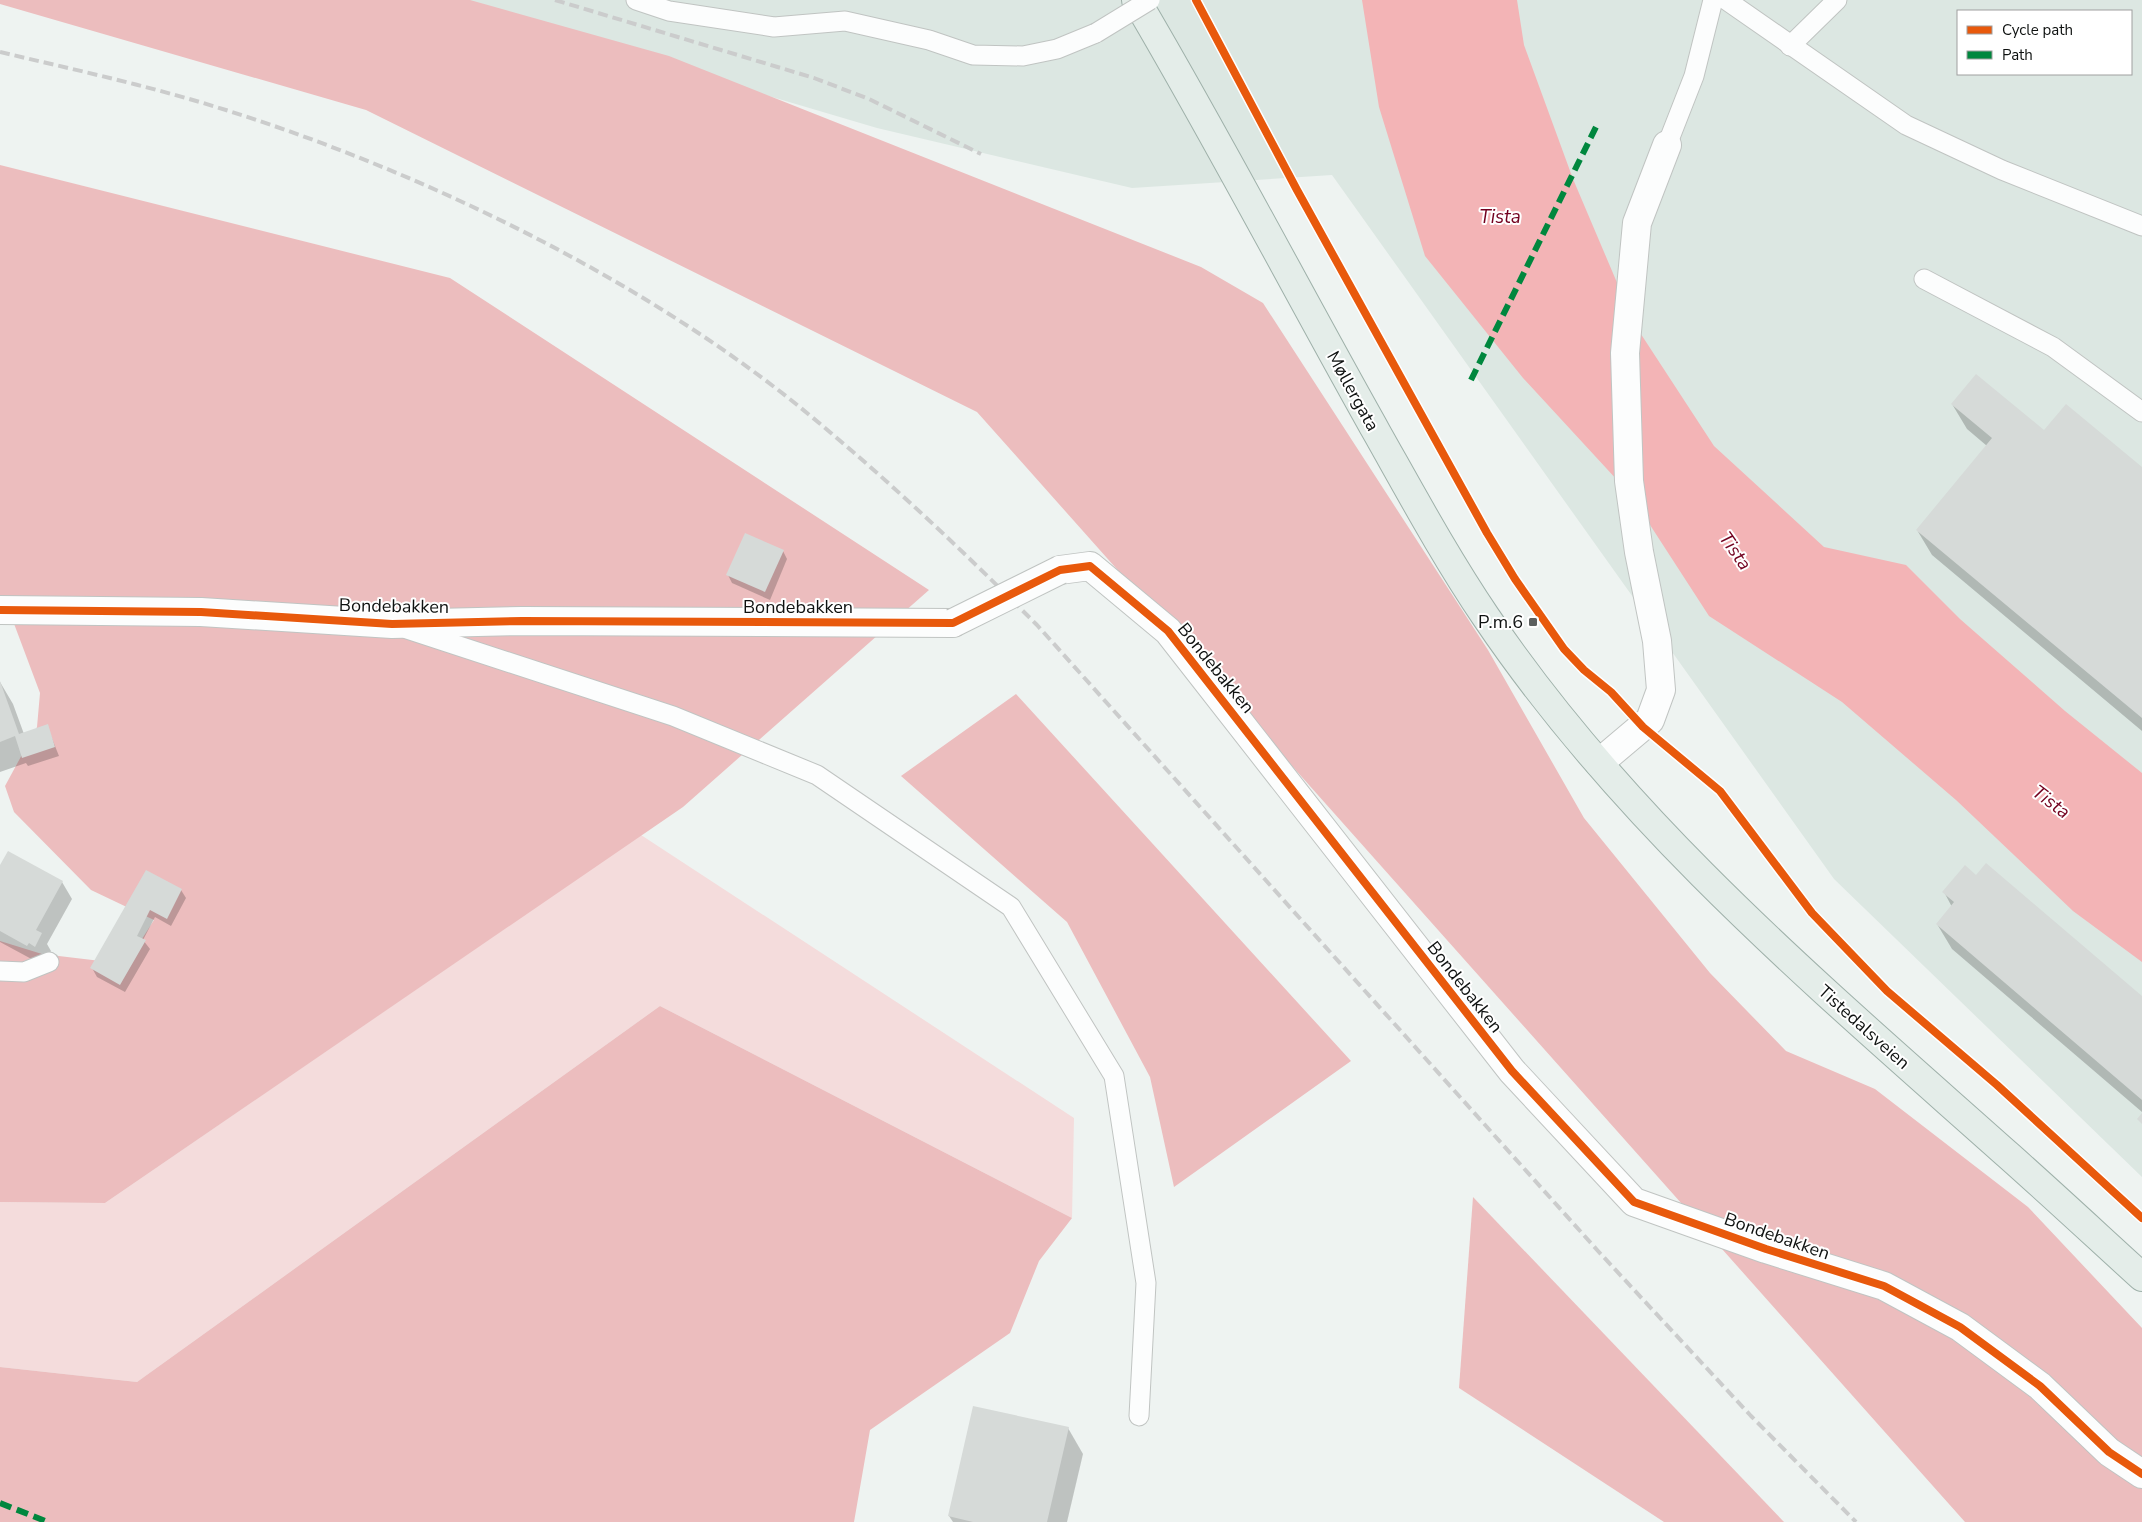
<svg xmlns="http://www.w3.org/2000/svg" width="2142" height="1522" viewBox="0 0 2142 1522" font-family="'Nunito Sans',sans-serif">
<rect width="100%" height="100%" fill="#eef3f1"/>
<path fill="#dce7e2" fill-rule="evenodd" d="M 444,0 L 2142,0 L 2142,1177 L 1834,879 L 1332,175 L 1132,188 L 877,128 ZM 1958,11 L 2131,11 L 2131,74 L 1958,74 Z"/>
<path fill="#f4dcdc" d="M 641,835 L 1074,1118 L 1072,1218 L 660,1006 L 137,1382 L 0,1367 L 0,1202 L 105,1203 Z"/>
<g fill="#ecbdbe">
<path d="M 0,0 L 470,0 L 669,56 L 1201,267 L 1263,303 L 1488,650 L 1584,818 L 1710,973 L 1786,1051 L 1875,1089 L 2028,1207 L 2142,1328 L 2142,1522 L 1965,1522 L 977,412 L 366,110 L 0,4 Z"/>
<path d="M 0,165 L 450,278 L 929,590 L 683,807 L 105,1203 L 0,1202 L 0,941 L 42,954 L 126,964 L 154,920 L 91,890 L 14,812 L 5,786 L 37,727 L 40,693 L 13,621 L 0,614 Z"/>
<path d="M 1016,694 L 1351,1061 L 1174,1187 L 1150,1077 L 1067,922 L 901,776 Z"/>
<path d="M 660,1006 L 1072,1218 L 1039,1261 L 1010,1333 L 870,1430 L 854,1522 L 0,1522 L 0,1367 L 137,1382 Z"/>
<path d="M 1473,1197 L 1784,1522 L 1664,1522 L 1459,1388 Z"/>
</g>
<path fill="#f3b4b6" d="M 1362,0 L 1517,0 L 1524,45 L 1573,179 L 1635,325 L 1714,446 L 1824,547 L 1906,565 L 1960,619 L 2065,711 L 2142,773 L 2142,962 L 2073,911 L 1956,800 L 1842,702 L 1709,616 L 1630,494 L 1523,378 L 1425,256 L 1379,107 Z"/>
<g fill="#0003">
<path d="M 1952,404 L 2045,432 L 2142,468 L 2142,731 L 1932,555 L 1917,530 L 1987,446 L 1967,429 Z"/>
<path d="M 783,551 L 787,559 L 770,600 L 732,583 L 728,575 Z"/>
<path d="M 0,682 L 13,704 L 24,734 L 47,726 L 59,756 L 28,766 L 26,763 L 0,772 Z"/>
<path d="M 0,868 L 62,882 L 72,899 L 47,944 L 51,951 L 45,963 L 37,962 L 0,942 Z"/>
<path d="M 147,872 L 181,890 L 186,898 L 171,926 L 155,917 L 143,940 L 150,949 L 125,992 L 97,977 L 92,968 Z"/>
<path d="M 1944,892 L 2142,997 L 2142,1112 L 1952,949 L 1937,924 L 1952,907 Z"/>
<path d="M 1068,1428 L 1083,1454 L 1067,1522 L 953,1522 L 949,1516 Z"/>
</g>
<g fill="#d6dad8">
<path d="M 1976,374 L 2044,430 L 2066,404 L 2142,467 L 2142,718 L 1916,530 L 1992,438 L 1951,404 Z"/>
<path d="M 745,533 L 784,550 L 765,592 L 726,575 Z"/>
<path d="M 0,681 L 19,734 L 48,724 L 55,747 L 22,758 L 15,736 L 0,742 Z"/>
<path d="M 8,851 L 63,881 L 36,930 L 42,933 L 35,947 L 29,943 L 27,946 L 0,931 L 0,865 Z"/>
<path d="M 1986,863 L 2142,996 L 2142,1100 L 1936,924 L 1954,902 L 1942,892 L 1965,865 L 1976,875 Z"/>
<path d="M 146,870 L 182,889 L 167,919 L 150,910 L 137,936 L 146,940 L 120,985 L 90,968 Z"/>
<path d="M 2142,1113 L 2142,1124 L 2137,1119 Z"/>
<path d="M 973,1406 L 1069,1427 L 1047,1522 L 973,1522 L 948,1516 Z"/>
</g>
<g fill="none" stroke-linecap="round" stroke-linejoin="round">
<g stroke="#c0c4c2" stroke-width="21">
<g id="lane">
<path d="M 636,0 L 669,11 L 774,27 L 845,21 L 929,40 L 973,55 L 1023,56 L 1057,49 L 1096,33"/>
<path d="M 1726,0 L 1906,125 L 2002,170 L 2142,226"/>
<path d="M 1790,46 L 1837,0"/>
<path d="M 1667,145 L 1694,76 L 1713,0"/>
<path d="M 1924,279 L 2053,347 L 2142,412"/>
<path d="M 407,629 L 673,716 L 817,775 L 1011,907 L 1114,1076 L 1146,1283 L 1139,1416"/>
<path d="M 0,971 L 24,972 L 49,962"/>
</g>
</g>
<g stroke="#c0c4c2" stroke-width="30">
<g id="street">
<path d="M 1060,570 L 1090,566 L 1168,631 L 1512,1071 L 1634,1202 L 1766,1249 L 1884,1286 L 1960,1327 L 2040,1386 L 2109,1452 L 2142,1474"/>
<path d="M 0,610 L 201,612 L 392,624 L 522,621 L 953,623"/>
<path d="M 1599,763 L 1650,720 L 1661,690 L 1657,641 L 1639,552 L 1629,481 L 1625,353 L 1637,223 L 1667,145"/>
</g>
</g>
<g stroke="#9eb0a9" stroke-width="30">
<path id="primary" d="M 1136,0 C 1220,142 1296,289 1377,433 C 1412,495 1446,558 1486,617 C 1627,826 1822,989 2008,1155 C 2053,1195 2097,1236 2142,1277"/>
</g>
<use href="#lane" stroke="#fcfdfd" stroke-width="19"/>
<use href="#street" stroke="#fcfdfd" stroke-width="28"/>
<use href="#primary" stroke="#e4ede9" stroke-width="28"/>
<g stroke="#cbcccc" stroke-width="4" stroke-dasharray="10 5" stroke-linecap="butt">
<path d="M 555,0 L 814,78 L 869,99 L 981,154"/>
<path d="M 0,52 C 76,70 154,87 229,111 C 424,173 636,276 796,404 C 881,473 960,548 1037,625 L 1598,1251 L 1751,1416 L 1856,1522"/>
</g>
<g stroke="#c0c4c2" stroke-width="21" stroke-linecap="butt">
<path id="lane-bridge" d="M 1096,33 L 1150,0"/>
</g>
<g stroke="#c0c4c2" stroke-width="30" stroke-linecap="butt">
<path id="street-bridge" d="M 953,623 L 1060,570"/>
</g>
<use href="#lane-bridge" stroke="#fcfdfd" stroke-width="19"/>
<use href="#street-bridge" stroke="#fcfdfd" stroke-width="28"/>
<g stroke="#00873e" stroke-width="6" stroke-dasharray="12 6" stroke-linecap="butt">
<path d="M 1471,380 L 1597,125"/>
<path d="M 0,1503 L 48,1522"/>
</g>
<g stroke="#fff" stroke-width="11">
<g id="cycleway">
<path d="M 1196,0 L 1297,190 L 1487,533 L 1515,579 L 1564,649 L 1584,670 L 1611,692 L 1643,727 L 1720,791 L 1812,913 L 1887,991 L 1997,1085 L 2142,1218"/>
<path d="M 0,610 L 201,612 L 392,624 L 522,621 L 953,623 L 1060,570 L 1090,566 L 1168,631 L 1512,1071 L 1634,1202 L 1766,1249 L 1884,1286 L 1960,1327 L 2040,1386 L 2109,1452 L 2142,1474"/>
</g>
</g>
<use href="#cycleway" stroke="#e8590c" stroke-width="8"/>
</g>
<rect fill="#5c605f" stroke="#fff" stroke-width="2" x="1528" y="617" width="10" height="10" rx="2.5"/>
<g text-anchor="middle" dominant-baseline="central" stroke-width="4" stroke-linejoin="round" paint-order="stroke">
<g font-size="18" fill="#0e1110" stroke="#fff">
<text transform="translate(1353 391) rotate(61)">Møllergata</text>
<text transform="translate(394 606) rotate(1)">Bondebakken</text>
<text x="798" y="607">Bondebakken</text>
<text transform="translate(1216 668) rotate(51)">Bondebakken</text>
<text transform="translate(1465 987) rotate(52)">Bondebakken</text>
<text transform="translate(1864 1027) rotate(42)">Tistedalsveien</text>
<text transform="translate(1777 1236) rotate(19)">Bondebakken</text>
</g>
<g font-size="18" fill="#0e1110" stroke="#fff" text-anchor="end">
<text x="1523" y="622">P.m.6</text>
</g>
<g font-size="19" font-style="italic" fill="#72001e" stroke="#fff">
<text x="1500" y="217">Tista</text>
<text transform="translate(1735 551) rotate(55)">Tista</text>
<text transform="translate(2051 802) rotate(37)">Tista</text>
</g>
</g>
<rect x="1957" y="10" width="175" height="65" fill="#ffffff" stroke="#9fa09f"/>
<rect x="1967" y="26" width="25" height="8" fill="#e8590c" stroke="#9fa09f"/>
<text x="2002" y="35" font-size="15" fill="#0e1110">Cycle path</text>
<rect x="1967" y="51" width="25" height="8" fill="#00873e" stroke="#9fa09f"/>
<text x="2002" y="60" font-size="15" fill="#0e1110">Path</text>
</svg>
